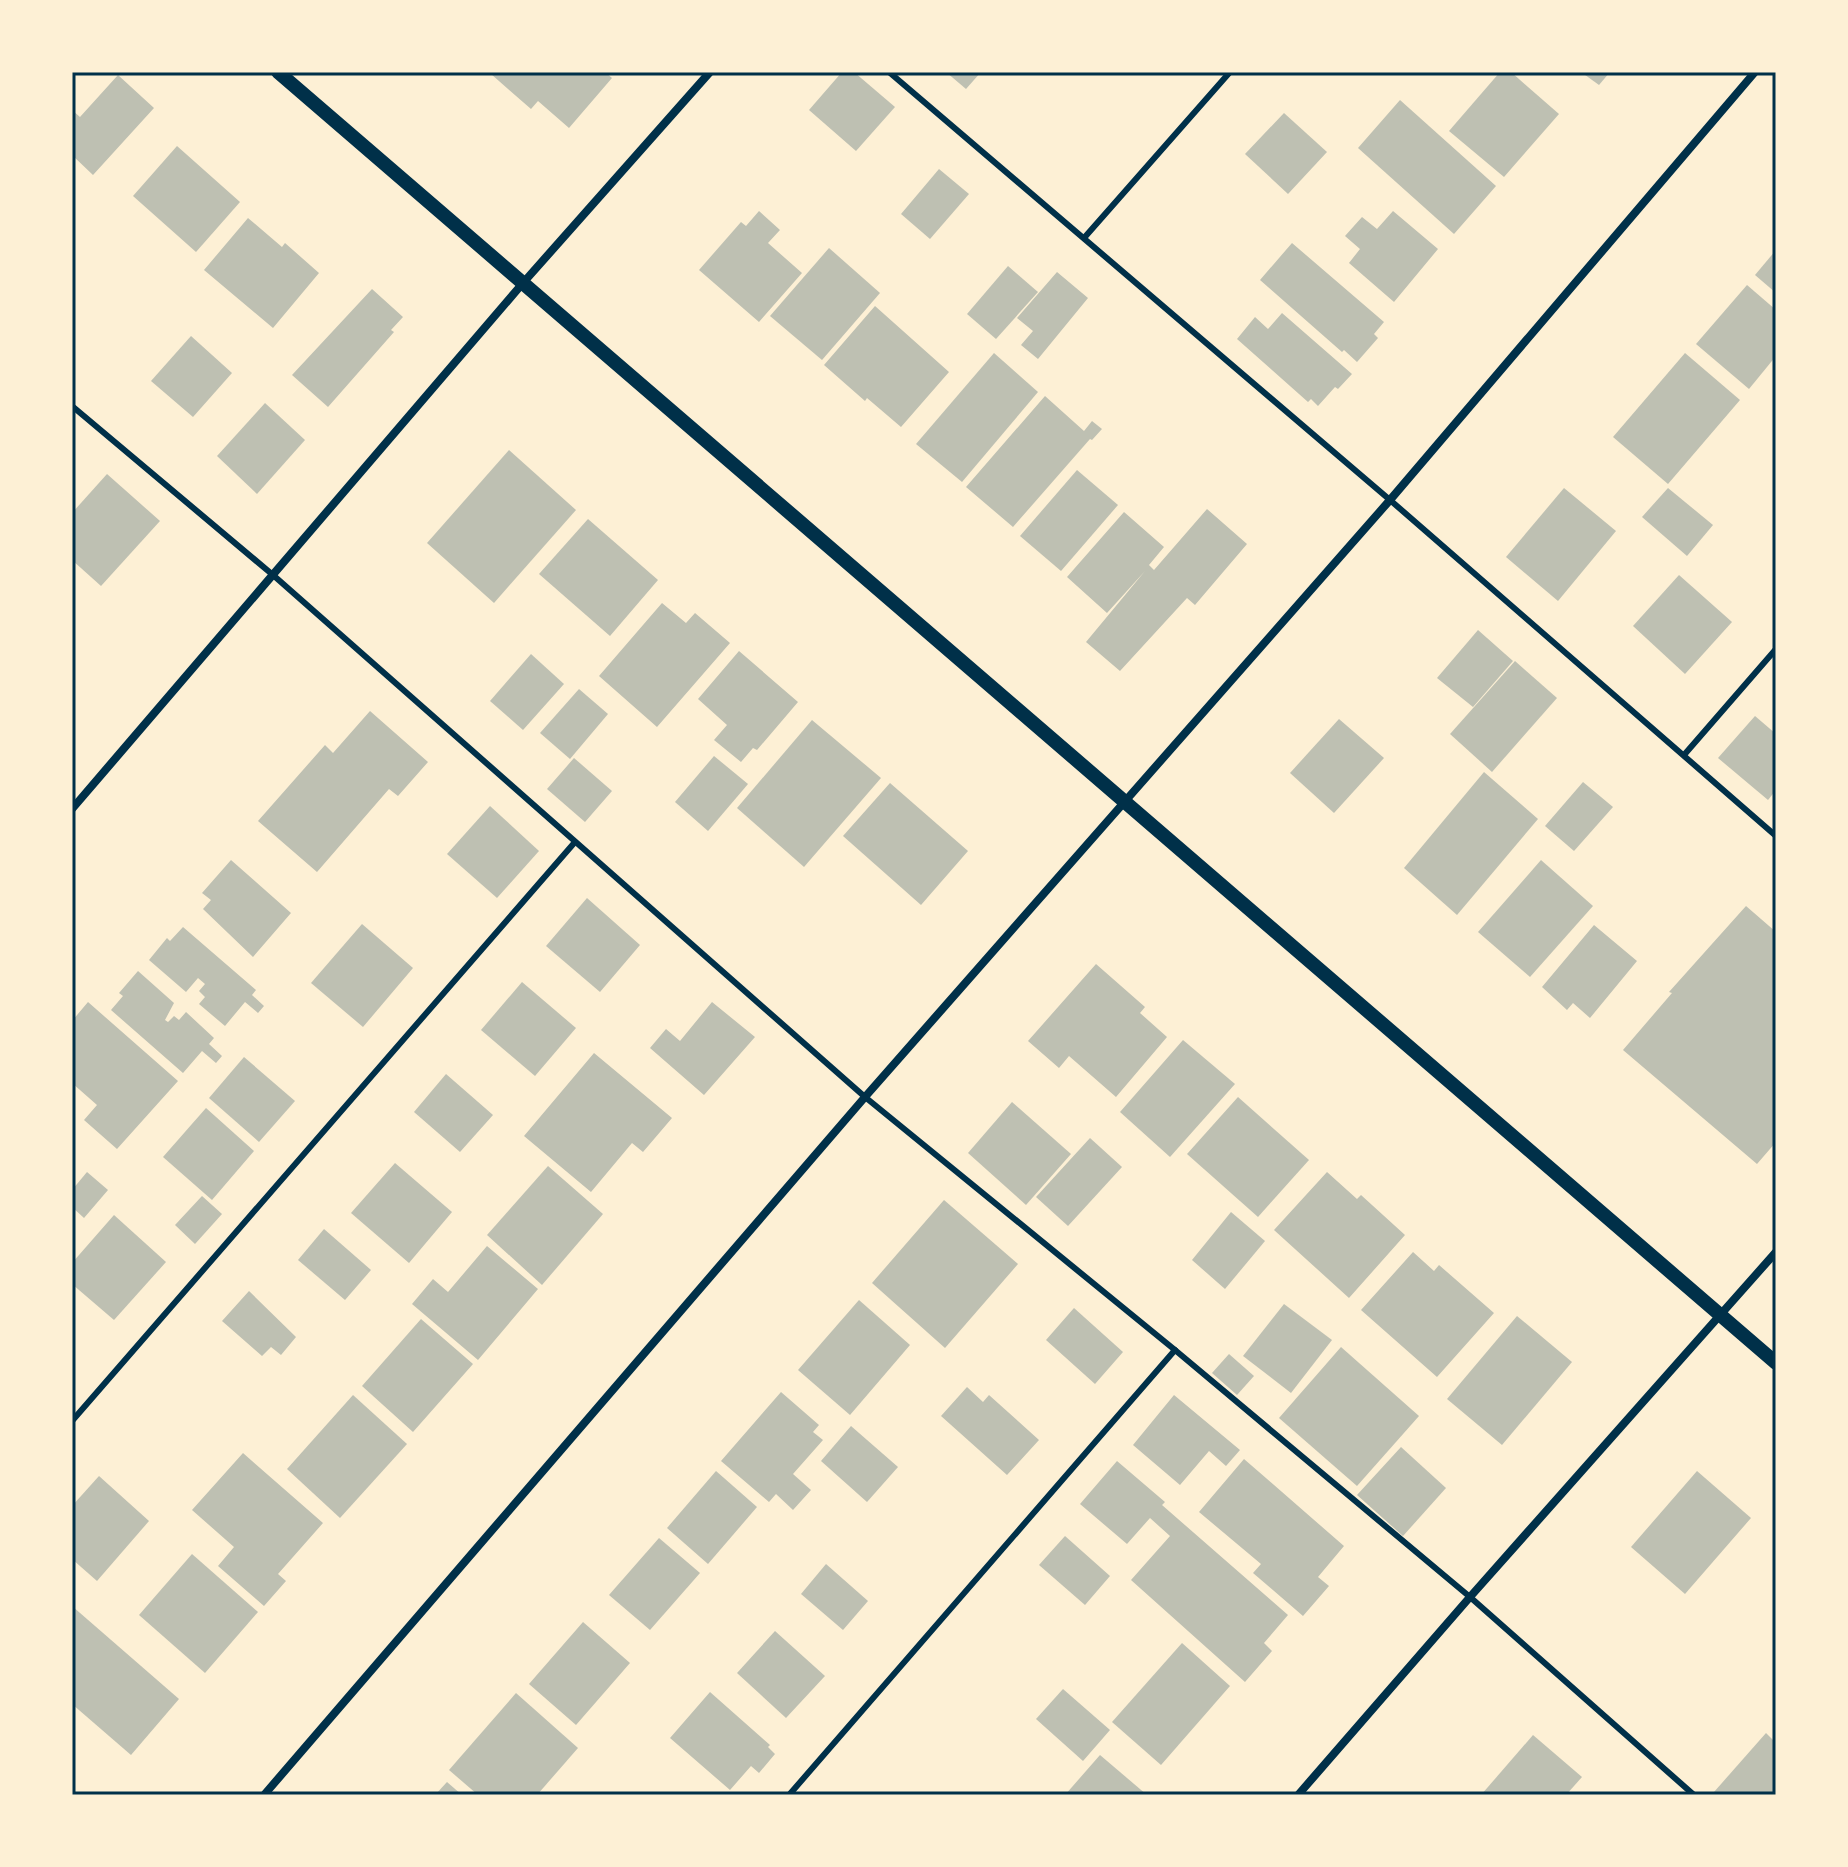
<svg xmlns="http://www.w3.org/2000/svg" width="1848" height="1867" viewBox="0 0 1848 1867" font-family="'Zilla Slab',serif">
<rect width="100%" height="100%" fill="#fdf0d5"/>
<g fill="#bec0b2">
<path d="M 493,72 L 605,72 L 612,78 L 569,128 L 538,101 L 531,109 L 491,74 Z"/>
<path d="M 842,72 L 854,72 L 895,107 L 856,151 L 809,110 Z"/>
<path d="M 946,72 L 981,72 L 966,89 Z"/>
<path d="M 1500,72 L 1511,72 L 1559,114 L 1504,177 L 1449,131 Z"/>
<path d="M 1581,72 L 1610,72 L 1599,85 Z"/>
<path d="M 118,75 L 154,108 L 93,175 L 72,155 L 72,110 L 80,117 Z"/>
<path d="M 1400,100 L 1496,186 L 1454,234 L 1358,148 Z"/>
<path d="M 1284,113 L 1327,152 L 1288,194 L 1245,154 Z"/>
<path d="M 177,146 L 240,202 L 196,252 L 133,196 Z"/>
<path d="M 939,169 L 969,194 L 930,239 L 901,214 Z"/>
<path d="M 759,211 L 780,230 L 768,243 L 802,273 L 759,322 L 699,270 L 741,222 L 746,226 Z"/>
<path d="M 1393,211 L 1438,249 L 1394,302 L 1349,263 L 1360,249 L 1345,236 L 1362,217 L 1377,229 Z"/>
<path d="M 248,218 L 282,247 L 285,243 L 319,273 L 273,328 L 204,270 Z"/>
<path d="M 1292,243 L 1384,322 L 1374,334 L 1378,338 L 1357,362 L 1344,350 L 1342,352 L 1260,280 Z"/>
<path d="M 829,248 L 880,293 L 822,360 L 770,316 Z"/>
<path d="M 1776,250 L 1776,293 L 1755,275 Z"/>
<path d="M 1008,266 L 1038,292 L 996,339 L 967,314 Z"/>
<path d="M 1057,272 L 1088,298 L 1038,359 L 1021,345 L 1033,331 L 1017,318 Z"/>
<path d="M 1747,285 L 1776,310 L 1776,356 L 1749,389 L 1696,344 Z"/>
<path d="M 372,289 L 403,317 L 391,330 L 394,332 L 328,407 L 292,375 Z"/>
<path d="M 875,306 L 949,372 L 901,427 L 867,398 L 865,401 L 824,365 Z"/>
<path d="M 1282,313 L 1352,374 L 1338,389 L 1335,387 L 1318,406 L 1311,399 L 1308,402 L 1237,339 L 1255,317 L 1268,329 Z"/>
<path d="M 191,336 L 232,373 L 193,417 L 151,381 Z"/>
<path d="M 994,353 L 1038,392 L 962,482 L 916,444 Z"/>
<path d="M 1685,353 L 1740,400 L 1668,484 L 1613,437 Z"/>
<path d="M 1045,396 L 1084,431 L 1092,421 L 1102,429 L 1092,440 L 1090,439 L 1013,527 L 966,487 Z"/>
<path d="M 265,403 L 305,440 L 257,494 L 217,456 Z"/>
<path d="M 509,450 L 576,510 L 494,603 L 427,543 Z"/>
<path d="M 1077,470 L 1118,505 L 1061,571 L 1020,536 Z"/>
<path d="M 107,474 L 160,521 L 101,586 L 72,560 L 72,513 Z"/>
<path d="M 1564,488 L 1616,531 L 1558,601 L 1506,557 Z"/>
<path d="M 1668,488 L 1713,525 L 1687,556 L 1642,517 Z"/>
<path d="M 1207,509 L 1247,544 L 1195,605 L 1187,598 L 1120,671 L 1086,642 L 1145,571 L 1107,613 L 1067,577 L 1124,512 L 1164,547 L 1149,565 L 1154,570 Z"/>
<path d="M 588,519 L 658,580 L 610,636 L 539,574 Z"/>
<path d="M 1679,575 L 1732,622 L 1685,674 L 1633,626 Z"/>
<path d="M 662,603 L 686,623 L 695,613 L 730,643 L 657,727 L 599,676 Z"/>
<path d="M 1478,630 L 1513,661 L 1473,707 L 1437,678 Z"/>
<path d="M 739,651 L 798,702 L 757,750 L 753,748 L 741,762 L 714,740 L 727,725 L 698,699 Z"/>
<path d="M 531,654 L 564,684 L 523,730 L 490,701 Z"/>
<path d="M 1515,661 L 1557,698 L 1492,772 L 1450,734 Z"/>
<path d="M 579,689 L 608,714 L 570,759 L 540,733 Z"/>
<path d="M 370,711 L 428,762 L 398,796 L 389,789 L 317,872 L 258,821 L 325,745 L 333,753 Z"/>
<path d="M 1755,716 L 1776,734 L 1776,790 L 1768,800 L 1718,758 Z"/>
<path d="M 1339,719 L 1384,758 L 1334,813 L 1290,773 Z"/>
<path d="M 812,720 L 881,778 L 804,867 L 737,808 Z"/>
<path d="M 714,756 L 748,784 L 708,831 L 675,802 Z"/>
<path d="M 574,758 L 612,791 L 585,822 L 547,789 Z"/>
<path d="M 1484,772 L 1538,819 L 1457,915 L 1404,868 Z"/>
<path d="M 1583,782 L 1613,807 L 1574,851 L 1545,826 Z"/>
<path d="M 890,783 L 968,851 L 921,905 L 843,836 Z"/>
<path d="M 490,806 L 539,851 L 497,898 L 447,854 Z"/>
<path d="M 231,860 L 291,913 L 253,957 L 203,909 L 211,900 L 202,893 Z"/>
<path d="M 1541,860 L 1593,906 L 1530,977 L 1478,932 Z"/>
<path d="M 587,898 L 640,945 L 600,992 L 546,946 Z"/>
<path d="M 1746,906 L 1776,932 L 1776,1142 L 1757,1164 L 1623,1050 L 1672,993 L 1669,992 Z"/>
<path d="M 362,924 L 413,968 L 363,1027 L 311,983 Z"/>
<path d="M 1594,925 L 1637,961 L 1590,1018 L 1573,1003 L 1567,1010 L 1542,987 Z"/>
<path d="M 183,927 L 256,990 L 252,995 L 264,1006 L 258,1013 L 245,1002 L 225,1026 L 199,1004 L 205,997 L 199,991 L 205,984 L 198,978 L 186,992 L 149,960 L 167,938 L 170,941 Z"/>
<path d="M 1096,964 L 1145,1007 L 1140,1013 L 1167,1037 L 1116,1097 L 1069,1056 L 1059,1068 L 1028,1041 Z"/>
<path d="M 138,971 L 174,1003 L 165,1020 L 168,1022 L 174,1016 L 179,1020 L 186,1012 L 214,1038 L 209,1044 L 222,1056 L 216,1063 L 202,1051 L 183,1073 L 111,1010 L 123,996 L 119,993 Z"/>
<path d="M 522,982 L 576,1028 L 535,1076 L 481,1030 Z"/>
<path d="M 88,1002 L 178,1081 L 117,1149 L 84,1120 L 97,1105 L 72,1083 L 72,1021 Z"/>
<path d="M 712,1002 L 755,1037 L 704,1095 L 650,1048 L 666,1029 L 680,1041 Z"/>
<path d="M 1183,1040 L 1235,1084 L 1170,1157 L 1120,1112 Z"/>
<path d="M 594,1053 L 672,1118 L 643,1152 L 632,1143 L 591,1192 L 524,1136 Z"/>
<path d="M 244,1057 L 295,1101 L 259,1142 L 209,1098 Z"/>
<path d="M 446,1074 L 493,1115 L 460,1152 L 414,1112 Z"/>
<path d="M 1238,1097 L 1309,1160 L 1258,1217 L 1187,1154 Z"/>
<path d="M 1012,1102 L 1071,1154 L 1026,1205 L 968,1153 Z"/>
<path d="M 206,1108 L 254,1151 L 212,1200 L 163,1157 Z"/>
<path d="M 1090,1138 L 1122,1167 L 1068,1226 L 1036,1197 Z"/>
<path d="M 395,1163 L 452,1212 L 409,1263 L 351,1213 Z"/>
<path d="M 548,1166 L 603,1214 L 542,1285 L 487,1235 Z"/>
<path d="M 87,1172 L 108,1190 L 84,1218 L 72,1207 L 72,1190 Z"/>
<path d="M 1327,1172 L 1357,1199 L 1361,1195 L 1405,1235 L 1349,1298 L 1274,1230 Z"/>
<path d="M 202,1196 L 222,1214 L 195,1244 L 175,1225 Z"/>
<path d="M 944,1200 L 1018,1264 L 945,1348 L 872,1283 Z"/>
<path d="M 1231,1212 L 1265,1241 L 1225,1289 L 1192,1260 Z"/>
<path d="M 114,1215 L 166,1262 L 114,1320 L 72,1284 L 72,1263 Z"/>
<path d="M 324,1229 L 371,1270 L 345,1300 L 298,1260 Z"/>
<path d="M 487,1246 L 538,1289 L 478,1360 L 412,1304 L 433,1279 L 448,1292 Z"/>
<path d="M 1413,1252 L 1434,1271 L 1439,1265 L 1494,1313 L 1437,1377 L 1361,1310 Z"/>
<path d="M 249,1291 L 296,1337 L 281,1355 L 271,1347 L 262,1356 L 222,1321 Z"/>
<path d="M 859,1300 L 910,1345 L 850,1415 L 798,1370 Z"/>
<path d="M 1284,1304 L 1332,1340 L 1291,1393 L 1243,1356 Z"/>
<path d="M 1074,1308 L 1123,1352 L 1095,1384 L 1046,1340 Z"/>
<path d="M 1517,1316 L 1572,1362 L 1502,1445 L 1447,1399 Z"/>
<path d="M 421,1319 L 473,1364 L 413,1432 L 362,1386 Z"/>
<path d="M 1341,1347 L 1419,1416 L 1357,1486 L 1279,1418 Z"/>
<path d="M 1229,1354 L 1254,1376 L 1237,1395 L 1212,1373 Z"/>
<path d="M 967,1387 L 983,1402 L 989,1395 L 1039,1440 L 1007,1475 L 941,1416 Z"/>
<path d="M 781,1392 L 819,1425 L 813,1432 L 823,1440 L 793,1474 L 811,1490 L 793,1510 L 776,1494 L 769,1502 L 721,1461 Z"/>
<path d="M 353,1395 L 407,1444 L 340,1518 L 287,1469 Z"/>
<path d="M 1174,1395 L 1240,1450 L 1226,1466 L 1209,1451 L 1180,1485 L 1133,1445 Z"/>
<path d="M 851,1426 L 898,1467 L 867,1502 L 821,1461 Z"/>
<path d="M 1401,1447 L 1446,1488 L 1403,1536 L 1357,1495 Z"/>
<path d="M 243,1453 L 323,1523 L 278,1574 L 286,1581 L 264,1606 L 218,1566 L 234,1547 L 192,1510 Z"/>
<path d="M 1244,1459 L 1344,1546 L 1318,1577 L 1329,1586 L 1303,1616 L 1253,1573 L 1261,1564 L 1199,1512 Z"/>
<path d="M 1117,1461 L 1165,1502 L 1162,1505 L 1288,1615 L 1264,1643 L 1272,1651 L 1245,1682 L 1131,1580 L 1170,1536 L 1150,1518 L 1127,1544 L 1080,1504 Z"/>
<path d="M 716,1471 L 757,1507 L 708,1564 L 667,1528 Z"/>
<path d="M 1697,1471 L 1751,1518 L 1685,1594 L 1631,1547 Z"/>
<path d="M 99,1476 L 149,1521 L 97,1581 L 72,1559 L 72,1506 Z"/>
<path d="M 1065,1536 L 1110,1576 L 1085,1605 L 1039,1565 Z"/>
<path d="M 659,1538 L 700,1573 L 650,1630 L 609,1595 Z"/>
<path d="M 192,1554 L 258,1612 L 205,1673 L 139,1615 Z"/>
<path d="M 826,1564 L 868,1601 L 843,1630 L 801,1594 Z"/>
<path d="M 72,1606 L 179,1699 L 131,1755 L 72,1704 Z"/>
<path d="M 583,1622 L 630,1663 L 576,1725 L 529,1684 Z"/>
<path d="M 775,1631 L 825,1676 L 786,1718 L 737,1673 Z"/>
<path d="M 1182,1643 L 1230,1686 L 1161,1765 L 1112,1722 Z"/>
<path d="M 1063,1689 L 1110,1730 L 1083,1761 L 1036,1719 Z"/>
<path d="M 710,1692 L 770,1745 L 768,1747 L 775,1754 L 759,1773 L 751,1766 L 730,1790 L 670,1738 Z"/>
<path d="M 516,1693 L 578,1748 L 537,1795 L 478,1795 L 449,1770 Z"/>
<path d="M 1766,1733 L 1776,1743 L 1776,1795 L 1718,1795 L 1714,1792 Z"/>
<path d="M 1533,1735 L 1582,1777 L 1566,1795 L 1481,1795 Z"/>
<path d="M 1100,1755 L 1147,1795 L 1065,1795 Z"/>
<path d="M 447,1782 L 462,1795 L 435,1795 Z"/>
</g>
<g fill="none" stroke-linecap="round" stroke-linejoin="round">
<g stroke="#003049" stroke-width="6">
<path d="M 889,72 L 1390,500 L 1776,836"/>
<path d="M 1084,238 L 1230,72"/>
<path d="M 72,406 L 273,575 L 865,1097 L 1175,1350 L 1470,1597 L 1694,1795"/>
<path d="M 1684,755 L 1776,649"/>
<path d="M 72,1421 L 575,842"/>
<path d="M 789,1795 L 1175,1350"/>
</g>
<g stroke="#003049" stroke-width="8">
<path d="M 72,809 L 523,283 L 710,72"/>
<path d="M 264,1795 L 865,1097 L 1390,500 L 1755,72"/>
<path d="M 1298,1795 L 1470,1597 L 1776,1252"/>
</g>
<path stroke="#003049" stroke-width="14" d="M 278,72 L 1776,1363"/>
</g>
<rect width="1848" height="1867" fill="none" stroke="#fdf0d5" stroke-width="148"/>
<rect x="74" y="74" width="1700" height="1719" fill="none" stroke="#003049" stroke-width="3"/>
</svg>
